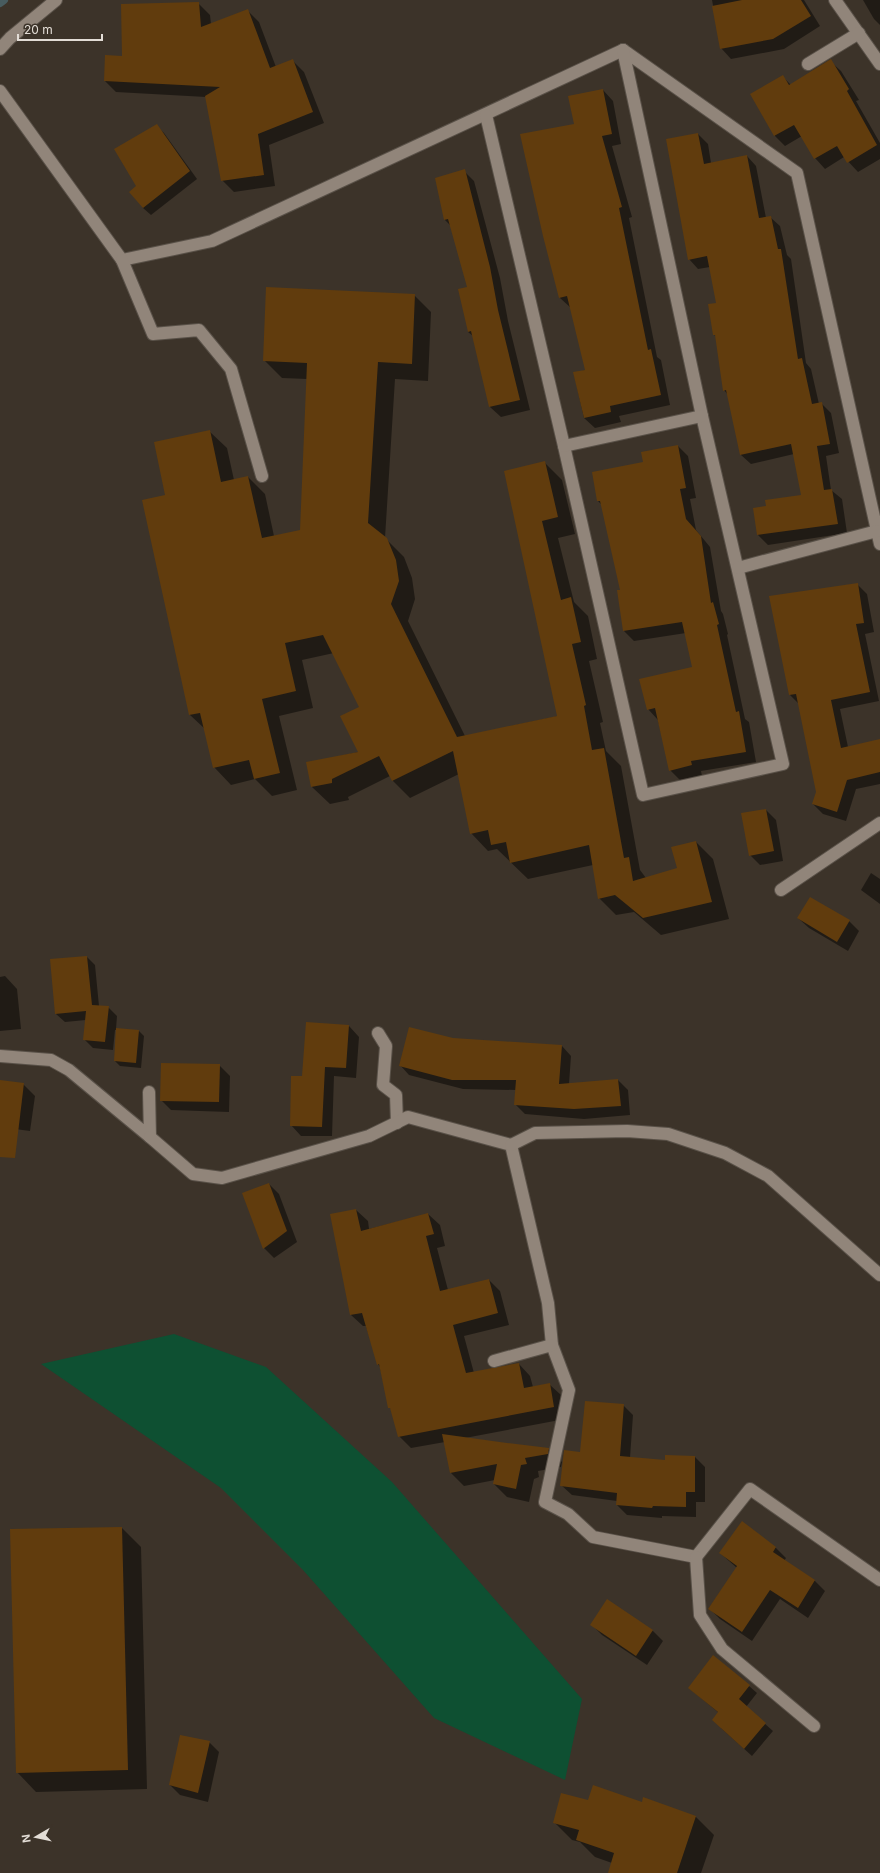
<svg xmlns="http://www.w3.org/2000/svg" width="880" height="1873" viewBox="0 0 880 1873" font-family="Inter,sans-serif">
<rect width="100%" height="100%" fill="#3c3329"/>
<path fill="#0e5032" d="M 174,1334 L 266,1367 L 392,1482 L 582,1699 L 565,1780 L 434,1718 L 303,1570 L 221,1488 L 41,1364 Z"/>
<g fill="#0007">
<path d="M 712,0 L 804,0 L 820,26 L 784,49 L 731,59 L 721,48 Z"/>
<path d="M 863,0 L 880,0 L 880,25 L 874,19 Z"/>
<path d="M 198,3 L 210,15 L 211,24 L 247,10 L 259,22 L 276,67 L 292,60 L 304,72 L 324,123 L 269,145 L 275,186 L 234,192 L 222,180 L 206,97 L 116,92 L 105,81 L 123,57 Z"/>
<path d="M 830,61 L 841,71 L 859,100 L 856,101 L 880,143 L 880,159 L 858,172 L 844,157 L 825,169 L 815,158 L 802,136 L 785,146 L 775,136 L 752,94 L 783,77 L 791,85 Z"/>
<path d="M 603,90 L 613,101 L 621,144 L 612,146 L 632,217 L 629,218 L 657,357 L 661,360 L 670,405 L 619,416 L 621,422 L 595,428 L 584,418 L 574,373 L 586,370 L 571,308 L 560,298 L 575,124 Z"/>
<path d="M 156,126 L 164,133 L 197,179 L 151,215 L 143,208 L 137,187 Z"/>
<path d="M 698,134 L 708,144 L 711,163 L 747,156 L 756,166 L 766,218 L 770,217 L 780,226 L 787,255 L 791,259 L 806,363 L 811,369 L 819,404 L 821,403 L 831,413 L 839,453 L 826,456 L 831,490 L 842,499 L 847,533 L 768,545 L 758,535 L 755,509 L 767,507 L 802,496 L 794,454 L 751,464 L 741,455 L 728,395 L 724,390 L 716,336 L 714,335 L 717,304 L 710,267 L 698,269 L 689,259 Z"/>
<path d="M 464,171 L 474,181 L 500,278 L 508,321 L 530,410 L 501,417 L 490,407 L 473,336 L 468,332 L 469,288 L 451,226 L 444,219 Z"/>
<path d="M 414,295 L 431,312 L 428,381 L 395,379 L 385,538 L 404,557 L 412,578 L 415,599 L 408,621 L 465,736 L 559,716 L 505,472 L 545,463 L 562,480 L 575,534 L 558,538 L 574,602 L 588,616 L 597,659 L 589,661 L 603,722 L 600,723 L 606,751 L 621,766 L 640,870 L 646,878 L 678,869 L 696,842 L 713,859 L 729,919 L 661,935 L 634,912 L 616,915 L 599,898 L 593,865 L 528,879 L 497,849 L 488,851 L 471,833 L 459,774 L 410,798 L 393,781 L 390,776 L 348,797 L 349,800 L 330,804 L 312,787 L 308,763 L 359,752 L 360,707 L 334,653 L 302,660 L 313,708 L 279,716 L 297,790 L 272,796 L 255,779 L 231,785 L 214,767 L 205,729 L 190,715 L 166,496 L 209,431 L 227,448 L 234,480 L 248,477 L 265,494 L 274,536 L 301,531 L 307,379 L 282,378 L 264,360 Z"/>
<path d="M 678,446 L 688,456 L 696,498 L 690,499 L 696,530 L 710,547 L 721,611 L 723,614 L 728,634 L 727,635 L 745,719 L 749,722 L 756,762 L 701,771 L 702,776 L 680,780 L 670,770 L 658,720 L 648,709 L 693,668 L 686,633 L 634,641 L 624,631 L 621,591 L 603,506 L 598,501 L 644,463 Z"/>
<path d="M 857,584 L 867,594 L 874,632 L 865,634 L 879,701 L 840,709 L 848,747 L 880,740 L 880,784 L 856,789 L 846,821 L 823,814 L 813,804 L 817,792 L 800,705 L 790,695 Z"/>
<path d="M 766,810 L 776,820 L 783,861 L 760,865 L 750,855 Z"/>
<path d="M 871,873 L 880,879 L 880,904 L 861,890 Z"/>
<path d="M 798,918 L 849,921 L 859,931 L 848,951 L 809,928 Z"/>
<path d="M 87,957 L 95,965 L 99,1006 L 108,1007 L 117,1016 L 116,1029 L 139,1031 L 144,1036 L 141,1068 L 120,1066 L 115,1061 L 117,1030 L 115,1030 L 113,1050 L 93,1048 L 84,1039 L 86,1020 L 65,1022 L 56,1014 Z"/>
<path d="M 5,976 L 17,989 L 21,1029 L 0,1031 L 0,977 Z"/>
<path d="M 349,1026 L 359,1037 L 356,1078 L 334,1076 L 332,1136 L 301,1136 L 291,1125 L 303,1077 Z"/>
<path d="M 562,1046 L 571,1056 L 569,1084 L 618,1080 L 628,1090 L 630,1115 L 584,1119 L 525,1114 L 515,1104 L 516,1090 L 463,1089 L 409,1075 L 400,1065 Z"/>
<path d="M 219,1065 L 230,1076 L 229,1112 L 171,1110 L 161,1100 Z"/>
<path d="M 0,1081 L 23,1084 L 35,1096 L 30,1131 L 0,1127 Z"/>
<path d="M 269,1184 L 279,1194 L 297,1242 L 274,1258 L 264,1248 Z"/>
<path d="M 356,1210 L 368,1221 L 369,1229 L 428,1214 L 440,1225 L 445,1246 L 437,1248 L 448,1290 L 489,1280 L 500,1291 L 509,1325 L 464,1336 L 474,1373 L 519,1364 L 530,1376 L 533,1387 L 549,1384 L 561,1395 L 565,1419 L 465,1438 L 548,1449 L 562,1462 L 561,1467 L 538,1471 L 539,1477 L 534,1479 L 529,1502 L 507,1497 L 494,1484 L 495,1480 L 464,1486 L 451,1473 L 445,1442 L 411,1448 L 399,1436 L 392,1410 L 389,1407 L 380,1367 L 378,1364 L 366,1326 L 363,1326 L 351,1315 Z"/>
<path d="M 623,1405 L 633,1415 L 630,1458 L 666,1461 L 695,1457 L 705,1467 L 705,1502 L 696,1502 L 696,1517 L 662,1516 L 662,1518 L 627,1515 L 617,1505 L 617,1501 L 572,1495 L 561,1485 L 581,1453 Z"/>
<path d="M 742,1523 L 776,1548 L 786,1558 L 784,1561 L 815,1581 L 825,1591 L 808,1618 L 780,1599 L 752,1641 L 720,1619 L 709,1608 L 737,1568 L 720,1553 Z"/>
<path d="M 122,1528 L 141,1547 L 147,1789 L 36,1792 L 17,1772 Z"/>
<path d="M 607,1601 L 653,1631 L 663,1641 L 647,1665 L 602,1635 L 592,1625 Z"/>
<path d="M 749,1686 L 757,1693 L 746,1707 L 773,1731 L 752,1756 L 721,1728 L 719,1713 L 689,1688 Z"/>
<path d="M 209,1742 L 219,1752 L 208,1802 L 180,1795 L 170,1785 Z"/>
<path d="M 644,1799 L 696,1817 L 714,1835 L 701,1873 L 610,1873 L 612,1863 L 595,1857 L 580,1842 L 572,1840 L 554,1822 L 589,1802 L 642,1803 Z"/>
</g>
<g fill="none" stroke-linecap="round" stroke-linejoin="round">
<path stroke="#485c5f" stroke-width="8" d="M 0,3 L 4,0"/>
</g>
<g fill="#613c0d">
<path d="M 742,0 L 801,0 L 811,16 L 773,39 L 720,49 L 712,6 Z"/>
<path d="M 199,2 L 201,27 L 248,9 L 270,68 L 293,59 L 313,112 L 258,134 L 264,175 L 221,181 L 205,96 L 220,87 L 104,81 L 105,55 L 122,56 L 121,4 Z"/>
<path d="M 831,59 L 849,89 L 847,91 L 877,145 L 847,163 L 837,146 L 814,159 L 794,125 L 774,136 L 750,94 L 783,75 L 789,85 Z"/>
<path d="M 603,89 L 612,134 L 602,136 L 622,207 L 619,208 L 648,350 L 651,349 L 661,395 L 610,406 L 611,412 L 584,418 L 573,372 L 585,370 L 567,296 L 559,298 L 543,236 L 520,134 L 574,124 L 568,96 Z"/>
<path d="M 157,124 L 190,171 L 143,208 L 129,192 L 136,186 L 114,149 Z"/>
<path d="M 698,133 L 704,164 L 747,155 L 759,218 L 771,216 L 778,249 L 781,249 L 798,359 L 802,358 L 812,404 L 822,402 L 830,444 L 817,446 L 824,490 L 832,489 L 838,524 L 757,535 L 753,508 L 766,506 L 765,500 L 801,495 L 791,444 L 740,455 L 726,390 L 723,391 L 715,335 L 713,335 L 708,304 L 716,303 L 707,256 L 688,260 L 666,139 Z"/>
<path d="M 465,169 L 490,267 L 498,310 L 520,400 L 489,407 L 471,331 L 468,332 L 458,289 L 467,287 L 448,219 L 444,220 L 435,178 Z"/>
<path d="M 266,287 L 415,294 L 412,364 L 378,362 L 368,523 L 387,538 L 396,560 L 399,581 L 391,604 L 457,737 L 557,716 L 504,471 L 545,461 L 558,517 L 542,521 L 561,600 L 571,597 L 581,642 L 572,644 L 586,705 L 584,706 L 592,750 L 604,748 L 624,858 L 629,857 L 633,881 L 677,868 L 671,847 L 696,841 L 712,902 L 643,918 L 615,895 L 598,899 L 589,845 L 510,863 L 506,842 L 491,845 L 488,830 L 470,834 L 453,751 L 392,781 L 379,756 L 332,779 L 332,783 L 311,787 L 306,762 L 358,752 L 340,716 L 359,707 L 323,635 L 285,643 L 296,691 L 262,699 L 280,773 L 254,779 L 249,760 L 213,768 L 200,713 L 189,715 L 142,500 L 165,495 L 154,442 L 210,430 L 221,482 L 248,476 L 262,538 L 300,530 L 307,363 L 263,361 Z"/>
<path d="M 678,445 L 686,488 L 680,489 L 686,519 L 701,536 L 711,603 L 713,602 L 719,624 L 717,625 L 736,712 L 739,711 L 746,752 L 691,761 L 692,765 L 669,771 L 655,708 L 647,710 L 639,679 L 692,667 L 682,622 L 623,631 L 617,590 L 620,590 L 600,501 L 597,501 L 592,472 L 643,462 L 641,452 Z"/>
<path d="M 858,583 L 864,623 L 856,624 L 870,692 L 831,700 L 841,748 L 880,739 L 880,772 L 847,780 L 837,812 L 812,804 L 816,792 L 796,694 L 789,695 L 769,596 Z"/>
<path d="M 766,809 L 774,851 L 749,856 L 741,813 Z"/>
<path d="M 810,897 L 850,920 L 837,942 L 797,918 Z"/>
<path d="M 87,956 L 92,1005 L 109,1006 L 105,1042 L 83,1040 L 86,1011 L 55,1014 L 50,959 Z"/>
<path d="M 306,1022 L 349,1025 L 346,1068 L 325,1067 L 322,1127 L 290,1126 L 291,1076 L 302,1076 Z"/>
<path d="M 409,1027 L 453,1038 L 562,1045 L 559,1084 L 618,1079 L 621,1106 L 574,1109 L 514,1105 L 516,1080 L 452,1080 L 399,1066 Z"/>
<path d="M 116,1028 L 139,1030 L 136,1063 L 114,1061 Z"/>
<path d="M 161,1063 L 220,1064 L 219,1102 L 160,1101 Z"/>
<path d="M 0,1080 L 24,1083 L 15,1158 L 0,1157 Z"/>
<path d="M 269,1183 L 287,1231 L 263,1249 L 242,1193 Z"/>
<path d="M 356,1209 L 361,1231 L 428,1213 L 434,1234 L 426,1236 L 440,1291 L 489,1279 L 498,1313 L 453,1325 L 466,1373 L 519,1363 L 524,1388 L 550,1383 L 554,1407 L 398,1437 L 390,1408 L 388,1408 L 379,1364 L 377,1365 L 362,1313 L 350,1315 L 330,1214 Z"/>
<path d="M 585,1401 L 624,1404 L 620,1456 L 665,1460 L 665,1455 L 695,1456 L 695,1492 L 686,1492 L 686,1507 L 653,1506 L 652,1508 L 616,1505 L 617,1493 L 560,1486 L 564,1450 L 580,1452 Z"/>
<path d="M 442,1434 L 507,1443 L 549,1448 L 548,1454 L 525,1458 L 527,1464 L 521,1465 L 516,1489 L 493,1484 L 497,1464 L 450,1473 Z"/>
<path d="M 742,1521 L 776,1547 L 773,1552 L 815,1580 L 798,1608 L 770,1590 L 742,1632 L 708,1609 L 737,1566 L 719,1553 Z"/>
<path d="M 122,1527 L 128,1770 L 16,1773 L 10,1529 Z"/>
<path d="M 607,1599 L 653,1630 L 636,1656 L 590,1625 Z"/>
<path d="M 713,1655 L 750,1685 L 739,1699 L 766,1723 L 744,1749 L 712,1720 L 718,1712 L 688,1688 Z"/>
<path d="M 180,1735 L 210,1741 L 198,1793 L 169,1785 Z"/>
<path d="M 593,1785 L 642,1802 L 643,1797 L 696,1816 L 677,1873 L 608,1873 L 614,1853 L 576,1840 L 579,1830 L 553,1823 L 561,1793 L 588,1800 Z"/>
</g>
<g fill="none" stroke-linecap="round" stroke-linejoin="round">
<g stroke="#595148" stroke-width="14">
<g id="street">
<path d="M 835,0 L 880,64"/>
<path d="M 623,50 L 797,173 L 880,544"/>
<path d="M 808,64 L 859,33"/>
<path d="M 0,91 L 122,260 L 212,241 L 623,50"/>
<path d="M 486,115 L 564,446 L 643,795 L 783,764 L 702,416 L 623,50"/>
<path d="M 122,260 L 153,334 L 199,330 L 231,369 L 262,476"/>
<path d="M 564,446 L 702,416"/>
<path d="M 738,568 L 877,531"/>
<path d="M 781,890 L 880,823"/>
<path d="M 378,1033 L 386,1046 L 383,1085 L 396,1095 L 397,1123"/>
<path d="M 0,1056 L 51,1060 L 69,1070 L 150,1137 L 149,1092"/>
<path d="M 150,1137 L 193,1174 L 222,1178 L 369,1136 L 408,1117 L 511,1145 L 548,1303 L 552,1345 L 569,1390 L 545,1502 L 568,1514 L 593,1537 L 696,1557 L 750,1489 L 880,1580"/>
<path d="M 511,1145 L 535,1133 L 627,1131 L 668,1134 L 725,1153 L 768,1176 L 880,1275"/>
<path d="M 494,1361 L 552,1345"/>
<path d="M 696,1557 L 700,1615 L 722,1649 L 814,1726"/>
</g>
</g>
<g stroke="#595148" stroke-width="14">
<path id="secondary" d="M 0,49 L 10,38 L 56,0"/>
</g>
<use href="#street" stroke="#91857a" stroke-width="12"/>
<use href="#secondary" stroke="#91857a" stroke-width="12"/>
</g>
<g transform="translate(36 1837) rotate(261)" stroke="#3c3329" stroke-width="3" paint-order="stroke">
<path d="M0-3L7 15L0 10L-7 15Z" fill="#e3ddd6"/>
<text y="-6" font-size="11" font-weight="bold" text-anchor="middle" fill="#e3ddd6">N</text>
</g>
<path d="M18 34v6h84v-6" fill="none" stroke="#e3ddd6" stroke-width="2"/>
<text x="24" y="34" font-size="12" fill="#e3ddd6" stroke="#3c3329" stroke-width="3" paint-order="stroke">20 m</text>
</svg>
